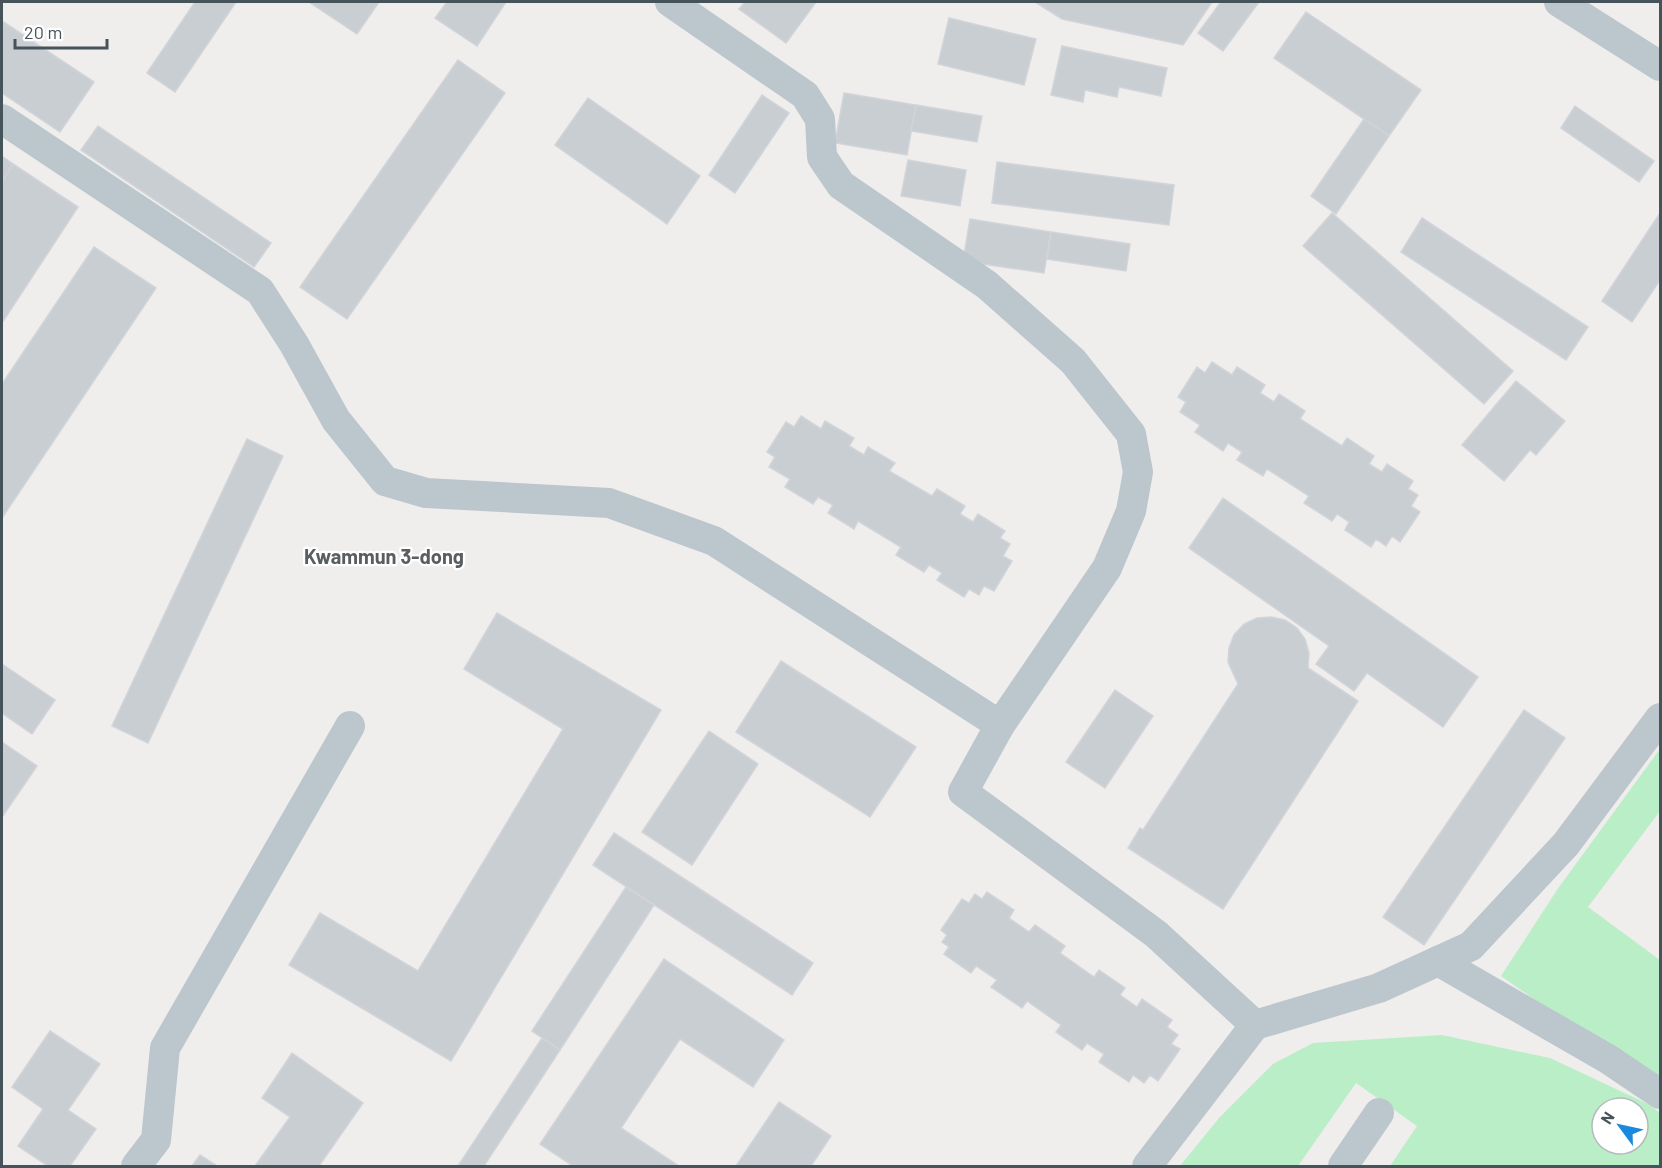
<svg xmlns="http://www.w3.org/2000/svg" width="1662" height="1168" viewBox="0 0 1662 1168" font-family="Barlow,sans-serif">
<rect width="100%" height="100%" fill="#f0eded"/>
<g fill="#baeec7" fill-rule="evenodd">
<path d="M 1660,749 L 1660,811 L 1588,907 L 1660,960 L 1660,1087 L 1501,976 L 1559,887 Z"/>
<path d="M 1442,1035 L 1550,1058 L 1648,1104 L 1660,1113 L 1660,1166 L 1390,1166 L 1417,1126 L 1356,1083 L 1298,1166 L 1180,1166 L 1219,1118 L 1273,1064 L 1313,1043 ZM 1602,1108 L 1638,1108 L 1638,1144 L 1602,1144 Z"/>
</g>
<g fill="#c9ced2" stroke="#d1d4d9" stroke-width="1.5">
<path d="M 195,2 L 236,2 L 175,92 L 147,73 Z"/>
<path d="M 309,2 L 379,2 L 357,34 Z"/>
<path d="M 447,2 L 506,2 L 477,46 L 435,18 Z"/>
<path d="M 745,2 L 816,2 L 786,43 L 739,9 Z"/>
<path d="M 1035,2 L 1212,2 L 1183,45 L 1062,19 Z"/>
<path d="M 1221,2 L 1259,2 L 1223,51 L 1198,33 Z"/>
<path d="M 1306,12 L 1421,90 L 1389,136 L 1274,58 Z"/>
<path d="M 949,18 L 1036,39 L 1024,85 L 938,64 Z"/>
<path d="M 2,21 L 94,82 L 60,132 L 2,93 Z"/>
<path d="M 1062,46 L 1167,68 L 1161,96 L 1119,87 L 1117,97 L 1085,90 L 1083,102 L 1051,95 Z"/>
<path d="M 458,60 L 505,93 L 347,319 L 300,287 Z"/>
<path d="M 844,93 L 916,105 L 907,155 L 835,143 Z"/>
<path d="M 762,95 L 789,113 L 735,193 L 709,175 Z"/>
<path d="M 588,98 L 700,176 L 667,224 L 555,145 Z"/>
<path d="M 916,105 L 982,116 L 977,142 L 911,131 Z"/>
<path d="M 1575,106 L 1654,161 L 1639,182 L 1561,128 Z"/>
<path d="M 1364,119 L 1389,136 L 1336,214 L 1311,196 Z"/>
<path d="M 98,126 L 271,243 L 254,267 L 81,150 Z"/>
<path d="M 2,156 L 13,164 L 2,182 Z"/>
<path d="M 908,160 L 966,170 L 960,206 L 901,196 Z"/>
<path d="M 997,162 L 1174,185 L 1169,225 L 992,203 Z"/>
<path d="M 13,164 L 78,207 L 2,323 L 2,182 Z"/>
<path d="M 1332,213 L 1513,371 L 1484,404 L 1303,246 Z"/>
<path d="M 1660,213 L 1660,280 L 1632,322 L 1602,301 Z"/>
<path d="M 1422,218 L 1588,327 L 1566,360 L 1401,252 Z"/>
<path d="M 970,219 L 1051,232 L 1044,273 L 963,261 Z"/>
<path d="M 1051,232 L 1130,244 L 1126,271 L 1047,259 Z"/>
<path d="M 94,247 L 156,288 L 2,518 L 2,384 Z"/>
<path d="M 1212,362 L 1232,375 L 1237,367 L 1265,385 L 1260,393 L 1274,402 L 1279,394 L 1305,411 L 1300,419 L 1342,446 L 1347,438 L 1374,456 L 1369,464 L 1382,472 L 1387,464 L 1413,481 L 1408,489 L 1418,495 L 1411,506 L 1420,512 L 1400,542 L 1392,536 L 1386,546 L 1376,539 L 1371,547 L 1345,530 L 1349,522 L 1337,514 L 1332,521 L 1304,503 L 1309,496 L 1267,469 L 1263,476 L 1237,460 L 1242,452 L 1228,443 L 1223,451 L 1195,432 L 1200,425 L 1180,412 L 1186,402 L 1178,397 L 1197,367 L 1205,373 Z"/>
<path d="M 1516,381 L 1565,421 L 1536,455 L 1530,450 L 1504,481 L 1462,445 Z"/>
<path d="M 801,416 L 821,429 L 825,421 L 854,438 L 849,446 L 864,455 L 868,447 L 895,463 L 889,471 L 932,496 L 937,489 L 965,506 L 960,514 L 973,522 L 978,514 L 1005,531 L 1000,538 L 1010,544 L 1003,556 L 1012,561 L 994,591 L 984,586 L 979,595 L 969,589 L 964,597 L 937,580 L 942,573 L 929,565 L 924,572 L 896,555 L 901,547 L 858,521 L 854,529 L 828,513 L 833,505 L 818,497 L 813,504 L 785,487 L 790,479 L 769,467 L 775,457 L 767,452 L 786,422 L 794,427 Z"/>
<path d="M 247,439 L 283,456 L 148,743 L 112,726 Z"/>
<path d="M 1223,498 L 1478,677 L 1443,727 L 1367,673 L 1354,691 L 1316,664 L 1329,646 L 1189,548 Z"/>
<path d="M 497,613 L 661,710 L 451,1061 L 289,965 L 320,913 L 418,971 L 563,729 L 464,669 Z"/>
<path d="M 1271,617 L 1285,620 L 1297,628 L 1305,639 L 1309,653 L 1308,668 L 1358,701 L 1223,909 L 1128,848 L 1140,828 L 1143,830 L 1238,684 L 1228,662 L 1229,648 L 1234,635 L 1244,624 L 1257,618 Z"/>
<path d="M 781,661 L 916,747 L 870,817 L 736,732 Z"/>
<path d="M 2,664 L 55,700 L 32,734 L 2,713 Z"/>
<path d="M 1115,690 L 1153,716 L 1105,788 L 1066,762 Z"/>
<path d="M 1524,710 L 1565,738 L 1424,945 L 1383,917 Z"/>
<path d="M 709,731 L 758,764 L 692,865 L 642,832 Z"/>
<path d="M 2,742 L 37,766 L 2,817 Z"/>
<path d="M 614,833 L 813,963 L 792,995 L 593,865 Z"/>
<path d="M 626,887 L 654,905 L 560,1050 L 532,1031 Z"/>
<path d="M 987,892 L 1014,910 L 1009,918 L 1029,932 L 1035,925 L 1065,946 L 1060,953 L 1094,977 L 1099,970 L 1125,988 L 1120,995 L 1137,1007 L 1142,999 L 1172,1020 L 1167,1027 L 1178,1035 L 1171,1044 L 1180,1049 L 1158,1081 L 1150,1075 L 1144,1083 L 1133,1075 L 1129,1082 L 1099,1062 L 1104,1054 L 1087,1043 L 1082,1050 L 1056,1032 L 1061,1025 L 1027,1001 L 1022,1008 L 991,987 L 997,980 L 976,966 L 971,973 L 944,954 L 949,947 L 942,942 L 947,935 L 941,930 L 962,899 L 969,903 L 975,894 L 982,899 Z"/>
<path d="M 664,959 L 784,1040 L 753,1087 L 680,1039 L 621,1128 L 679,1166 L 573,1166 L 540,1144 Z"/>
<path d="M 50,1031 L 100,1064 L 68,1110 L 96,1129 L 70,1166 L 48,1166 L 18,1146 L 43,1109 L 12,1087 Z"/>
<path d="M 542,1038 L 560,1050 L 484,1166 L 458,1166 Z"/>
<path d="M 292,1053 L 363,1103 L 319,1166 L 255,1166 L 290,1117 L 262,1098 Z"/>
<path d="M 779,1102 L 831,1136 L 811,1166 L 736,1166 Z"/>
<path d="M 200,1155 L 217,1166 L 192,1166 Z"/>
</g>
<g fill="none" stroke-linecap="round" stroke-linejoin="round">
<g stroke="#bbc7cc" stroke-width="30">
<path d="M 670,2 L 805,95 L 820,119 L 822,157 L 841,185 L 987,285 L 1073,361 L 1131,434 L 1138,472 L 1131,511 L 1107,568 L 1000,725 L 963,792 L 1156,934 L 1255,1025"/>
<path d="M 1559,2 L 1660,66"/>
<path d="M 2,119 L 260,291 L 294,344 L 336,420 L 385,481 L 426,493 L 609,503 L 714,541 L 1000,725"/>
<path d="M 1438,961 L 1608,1059 L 1660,1094"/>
<path d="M 136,1166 L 156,1140 L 165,1048 L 350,726"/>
<path d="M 1147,1166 L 1255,1025 L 1379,988 L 1471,946 L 1566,844 L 1660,718"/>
<path d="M 1343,1166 L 1379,1113"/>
</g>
</g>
<g text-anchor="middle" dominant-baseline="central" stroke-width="4.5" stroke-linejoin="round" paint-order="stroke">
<g font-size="20" font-weight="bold" fill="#595e62" stroke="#fff">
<text x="384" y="556">Kwammun 3-dong</text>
</g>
</g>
<rect width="1662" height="1168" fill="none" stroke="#45535a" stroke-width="6"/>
<g transform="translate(1620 1126) rotate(303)"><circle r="28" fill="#ffffff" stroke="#b5babd" stroke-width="1.5"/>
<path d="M0-4.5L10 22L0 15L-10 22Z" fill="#198add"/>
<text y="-9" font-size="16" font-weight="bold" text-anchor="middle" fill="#45535a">N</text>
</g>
<path d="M15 39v9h92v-9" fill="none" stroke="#45535a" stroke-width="3"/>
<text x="24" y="39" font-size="18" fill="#45535a" stroke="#ffffff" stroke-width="4.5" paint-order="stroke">20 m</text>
</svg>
